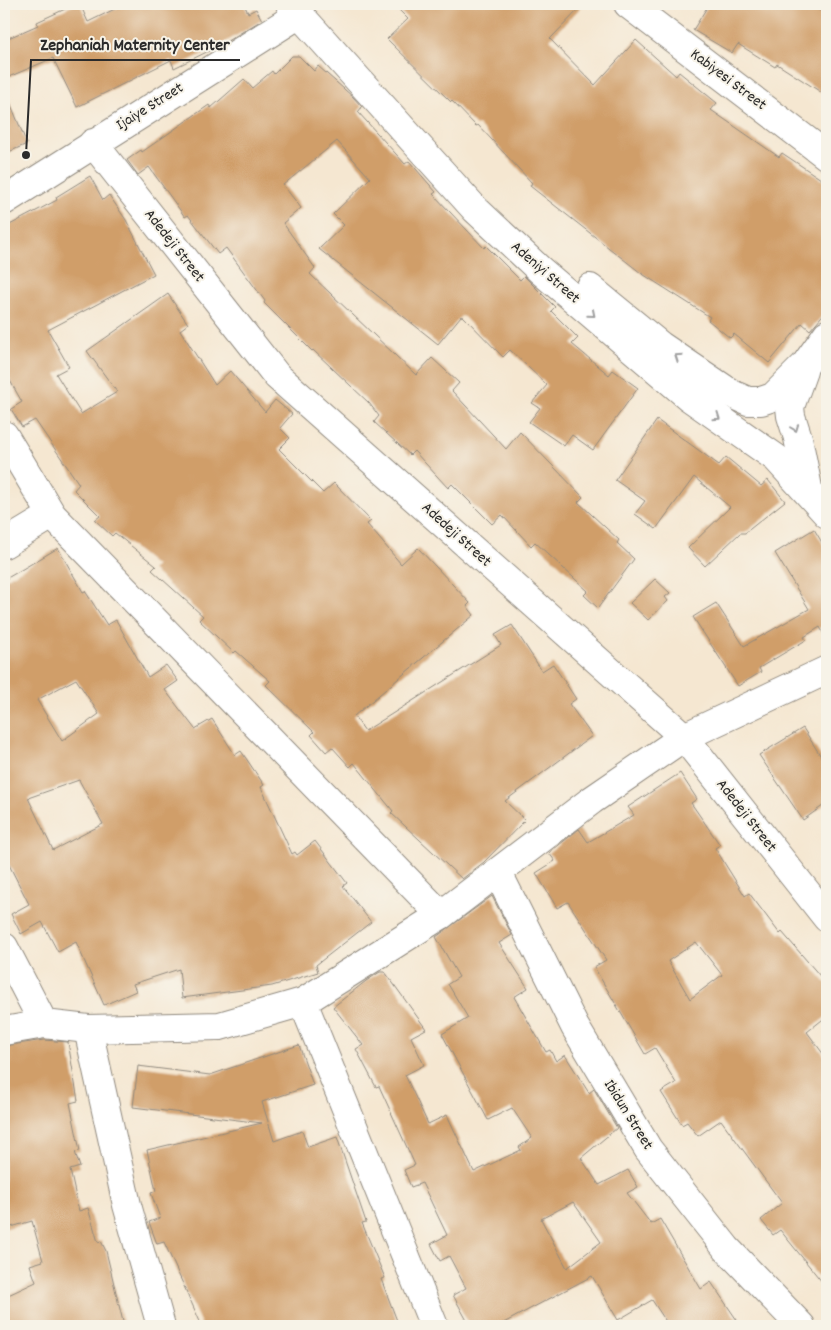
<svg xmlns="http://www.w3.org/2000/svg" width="831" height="1330" viewBox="0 0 831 1330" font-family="Dekko,sans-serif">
<rect width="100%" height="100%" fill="#f7f3e8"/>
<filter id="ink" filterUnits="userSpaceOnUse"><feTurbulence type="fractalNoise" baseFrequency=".02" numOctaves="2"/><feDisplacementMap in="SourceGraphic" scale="10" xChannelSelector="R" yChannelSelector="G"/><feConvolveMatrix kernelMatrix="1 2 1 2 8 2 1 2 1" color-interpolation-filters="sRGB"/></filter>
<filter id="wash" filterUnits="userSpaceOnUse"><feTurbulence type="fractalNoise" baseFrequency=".0096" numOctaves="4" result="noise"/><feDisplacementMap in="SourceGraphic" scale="20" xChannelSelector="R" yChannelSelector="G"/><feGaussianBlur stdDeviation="1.12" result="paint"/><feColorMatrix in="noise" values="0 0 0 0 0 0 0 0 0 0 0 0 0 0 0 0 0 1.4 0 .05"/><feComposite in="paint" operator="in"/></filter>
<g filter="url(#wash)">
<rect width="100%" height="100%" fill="#f5e7d1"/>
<g id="blocks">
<g fill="#d09e69" fill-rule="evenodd">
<path d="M 76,4 L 80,4 L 88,22 L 125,4 L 244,4 L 248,13 L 256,9 L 262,20 L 219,46 L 174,68 L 171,60 L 77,107 L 53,58 L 4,79 L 4,40 L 38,25 L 37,22 Z"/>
<path d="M 393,4 L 584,4 L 550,39 L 595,85 L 636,40 L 676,76 L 679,72 L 717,103 L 711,110 L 779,157 L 782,153 L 827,183 L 827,310 L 810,330 L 802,323 L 769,363 L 734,334 L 730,338 L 708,320 L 710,317 L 641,273 L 530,186 L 532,183 L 478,125 L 476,126 L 452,101 L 451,102 L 387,39 L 408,19 Z"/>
<path d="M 709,4 L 809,4 L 827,15 L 827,96 L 777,64 L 775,67 L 738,44 L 732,53 L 693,30 Z"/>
<path d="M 292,56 L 299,56 L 314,71 L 318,66 L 353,97 L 362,107 L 358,112 L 405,164 L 409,161 L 436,192 L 433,194 L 484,248 L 486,246 L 520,280 L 524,276 L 555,307 L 551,311 L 578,338 L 572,344 L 609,375 L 613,370 L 638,388 L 593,450 L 572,435 L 564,446 L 529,422 L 540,408 L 532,403 L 547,385 L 510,350 L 503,357 L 464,317 L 461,316 L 438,344 L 319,249 L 344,225 L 333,214 L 370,178 L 337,141 L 283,185 L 301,208 L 283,223 L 315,268 L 310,274 L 416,375 L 432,358 L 459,383 L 452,391 L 506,449 L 520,432 L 583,497 L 578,502 L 619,540 L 617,543 L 634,559 L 598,608 L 584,595 L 588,591 L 535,542 L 531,546 L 502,515 L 492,524 L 452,484 L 448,488 L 414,451 L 410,455 L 374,422 L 379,416 L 369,403 L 313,350 L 312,351 L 264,303 L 265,301 L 226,248 L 218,254 L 188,215 L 185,217 L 149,167 L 138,175 L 127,160 L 141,150 L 142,152 L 209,105 L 211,108 L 244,79 L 252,88 L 272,71 L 274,74 Z"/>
<path d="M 4,88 L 27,144 L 4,154 Z"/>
<path d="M 90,176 L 103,200 L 109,195 L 126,220 L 154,274 L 48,330 L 69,367 L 56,374 L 81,414 L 117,392 L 87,351 L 168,294 L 188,324 L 180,330 L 215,385 L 230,371 L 265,412 L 275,400 L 292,414 L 280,428 L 290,438 L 279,449 L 323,493 L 334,483 L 371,521 L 367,524 L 401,564 L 418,548 L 470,603 L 467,606 L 474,615 L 354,716 L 365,731 L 501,645 L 495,635 L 512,625 L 542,671 L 553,664 L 576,699 L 569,704 L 592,736 L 505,801 L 525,820 L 484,862 L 462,879 L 391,813 L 393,811 L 354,763 L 350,767 L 332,747 L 326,752 L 311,735 L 314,732 L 266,685 L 270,681 L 236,651 L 234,653 L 199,620 L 203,616 L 152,570 L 156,566 L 115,533 L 112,536 L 95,520 L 100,516 L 74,490 L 79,484 L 35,420 L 22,427 L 11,409 L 22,402 L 4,370 L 4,228 L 57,200 L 56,197 Z"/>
<path d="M 657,420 L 719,465 L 726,457 L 761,486 L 768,480 L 785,501 L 745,533 L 740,533 L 705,566 L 688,548 L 730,507 L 694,477 L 656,529 L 635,514 L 645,501 L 615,480 Z"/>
<path d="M 814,529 L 827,551 L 827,640 L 820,627 L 804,637 L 806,640 L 759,668 L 761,672 L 738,686 L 693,617 L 716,603 L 744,646 L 809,609 L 775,553 Z"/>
<path d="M 58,548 L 83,592 L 85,591 L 107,625 L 116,620 L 148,677 L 166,665 L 178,681 L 165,690 L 195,729 L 212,719 L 235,755 L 241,751 L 264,785 L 261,787 L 292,854 L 295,852 L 297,855 L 315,841 L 347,883 L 343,886 L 371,922 L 316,965 L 318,972 L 272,986 L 182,998 L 179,969 L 133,984 L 136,991 L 104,1005 L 76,942 L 58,952 L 42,922 L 21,934 L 11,914 L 29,904 L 4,855 L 4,580 ZM 76,679 L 99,714 L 62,741 L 37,700 ZM 79,780 L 103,824 L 53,850 L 28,798 Z"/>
<path d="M 655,579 L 670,593 L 665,597 L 668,601 L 648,620 L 630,603 Z"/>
<path d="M 803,728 L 827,766 L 827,803 L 803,820 L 759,755 Z"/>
<path d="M 680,773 L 697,799 L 691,803 L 720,845 L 715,848 L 745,896 L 749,893 L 780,934 L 782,932 L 827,984 L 827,1016 L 807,1032 L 827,1059 L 827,1288 L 780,1230 L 773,1235 L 761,1220 L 782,1203 L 721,1120 L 698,1136 L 687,1122 L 682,1125 L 661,1092 L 676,1083 L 655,1048 L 645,1054 L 594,967 L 606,960 L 568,902 L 557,908 L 536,873 L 555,861 L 549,853 L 579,829 L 588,842 L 634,815 L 628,807 ZM 696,942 L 722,975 L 690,999 L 668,961 Z"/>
<path d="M 492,896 L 512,935 L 499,943 L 528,988 L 514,997 L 546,1052 L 550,1050 L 556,1061 L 565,1055 L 589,1093 L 594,1089 L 617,1128 L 581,1158 L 599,1185 L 628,1170 L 638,1187 L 627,1193 L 651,1224 L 660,1219 L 701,1289 L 711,1282 L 741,1326 L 669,1326 L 652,1300 L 618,1320 L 592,1276 L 498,1326 L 470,1326 L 453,1295 L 466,1288 L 449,1256 L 440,1261 L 431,1244 L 447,1235 L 422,1183 L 411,1187 L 404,1170 L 415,1165 L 379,1086 L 376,1087 L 356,1049 L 363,1045 L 333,1007 L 366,981 L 380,972 L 385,972 L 426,1029 L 411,1037 L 424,1065 L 405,1075 L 428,1124 L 447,1115 L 474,1172 L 521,1150 L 519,1147 L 532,1138 L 512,1108 L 488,1120 L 442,1034 L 468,1018 L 448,984 L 459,977 L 436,937 ZM 573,1202 L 601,1242 L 567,1268 L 541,1219 Z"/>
<path d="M 44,1040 L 68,1042 L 78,1101 L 70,1103 L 80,1151 L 75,1152 L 80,1167 L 70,1170 L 79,1211 L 88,1208 L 98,1242 L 101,1241 L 106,1251 L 124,1326 L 4,1326 L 4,1297 L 36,1282 L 30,1265 L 43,1261 L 32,1221 L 4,1229 L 4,1046 Z"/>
<path d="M 299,1045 L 313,1085 L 262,1102 L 274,1141 L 302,1131 L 308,1147 L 337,1137 L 366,1222 L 362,1223 L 385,1278 L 381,1279 L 399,1326 L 202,1326 L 164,1242 L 157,1244 L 149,1222 L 160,1218 L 151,1193 L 156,1191 L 147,1150 L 262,1123 L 133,1107 L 138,1066 L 210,1075 Z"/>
</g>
</g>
</g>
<g filter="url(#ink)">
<use href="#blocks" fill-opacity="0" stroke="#90897e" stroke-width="1"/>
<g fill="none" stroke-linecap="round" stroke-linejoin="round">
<g stroke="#90897e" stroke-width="30">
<g id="minor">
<path d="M 290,4 L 475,209 L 540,270 L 689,397 L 776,458 L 827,514"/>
<path d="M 628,4 L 827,156"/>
<path d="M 93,143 L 277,376 L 684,737 L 827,918"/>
<path d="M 4,201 L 298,15"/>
<path d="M 590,288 L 661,346 L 732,394 L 748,401 L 761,401 L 773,397 L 805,365 L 827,334"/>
<path d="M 803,371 L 790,407 L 791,416 L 798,438 L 809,493"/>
<path d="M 4,435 L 52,515 L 441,915"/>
<path d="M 4,544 L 52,515"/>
<path d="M 498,873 L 575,1027 L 648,1149 L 727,1249 L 801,1326"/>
<path d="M 4,947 L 44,1024"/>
<path d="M 303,1002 L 434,1326"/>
<path d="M 88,1029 L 127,1205 L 161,1326"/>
<path d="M 4,1031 L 44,1024 L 88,1029 L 220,1026 L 303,1002 L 441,915 L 592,800 L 684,737 L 827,670"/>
</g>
</g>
<use href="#minor" stroke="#fff" stroke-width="28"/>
</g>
<defs><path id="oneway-chevron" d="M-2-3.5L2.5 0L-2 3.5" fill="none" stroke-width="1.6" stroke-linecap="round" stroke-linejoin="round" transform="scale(1.25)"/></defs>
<g stroke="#a0a0a0">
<use href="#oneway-chevron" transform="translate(592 314) rotate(40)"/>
<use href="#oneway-chevron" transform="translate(678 357) rotate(-146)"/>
<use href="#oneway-chevron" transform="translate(717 417) rotate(35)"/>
<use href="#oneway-chevron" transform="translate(795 428) rotate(69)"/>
</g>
</g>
<g text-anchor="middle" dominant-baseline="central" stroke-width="4" stroke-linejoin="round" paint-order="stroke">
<g font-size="16" fill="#2b2b2b" stroke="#f7f3e8">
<text transform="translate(728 80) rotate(37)">Kabiyesi Street</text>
<text transform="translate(150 107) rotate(-32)">Ijaiye Street</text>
<text transform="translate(174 246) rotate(52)">Adedeji Street</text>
<text transform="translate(545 273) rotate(41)">Adeniyi Street</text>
<text transform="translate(456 535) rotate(42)">Adedeji Street</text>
<text transform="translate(746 816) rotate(52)">Adedeji Street</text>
<text transform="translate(628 1115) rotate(58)">Ibidun Street</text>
</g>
</g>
<path fill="none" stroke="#2b2b2b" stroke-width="2" d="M26 155L31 60H240"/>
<circle fill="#2b2b2b" stroke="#f7f3e8" stroke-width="2" cx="26" cy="155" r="5"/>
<g font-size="18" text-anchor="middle" font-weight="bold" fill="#2b2b2b" stroke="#f7f3e8" stroke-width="4" stroke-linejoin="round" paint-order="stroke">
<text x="135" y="50">Zephaniah Maternity Center</text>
</g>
<rect width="831" height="1330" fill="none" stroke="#f7f3e8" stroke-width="20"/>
</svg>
